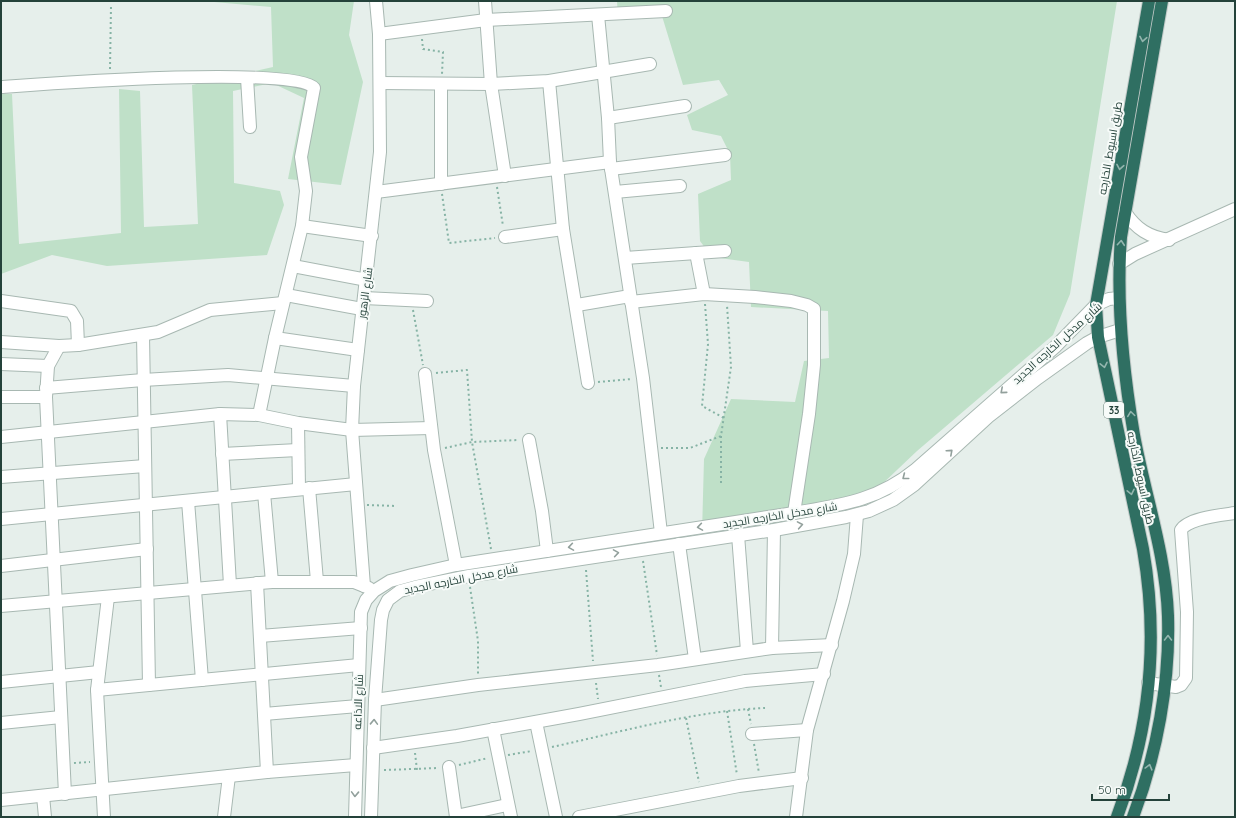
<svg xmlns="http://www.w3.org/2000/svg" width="1236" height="818" viewBox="0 0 1236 818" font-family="Quicksand,Cairo,sans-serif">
<rect width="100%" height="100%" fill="#e6efeb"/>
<g fill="#bfe0c8">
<path d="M 203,1 L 354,1 L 349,35 L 363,82 L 341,185 L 288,179 L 304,98 L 272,83 L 233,91 L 234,183 L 280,191 L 284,205 L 267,255 L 107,266 L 52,255 L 1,274 L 1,94 L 12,94 L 19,244 L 121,233 L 119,89 L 140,91 L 144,227 L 198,224 L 192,85 L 273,67 L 271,7 Z"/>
<path d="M 617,1 L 1117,1 L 1070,294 L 1053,335 L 917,451 L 878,488 L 847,506 L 702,533 L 704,459 L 731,399 L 795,402 L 804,361 L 829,358 L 828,311 L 751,307 L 749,262 L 712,257 L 700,241 L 698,194 L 731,180 L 730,154 L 721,136 L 692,130 L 687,115 L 728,95 L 719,80 L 683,85 L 662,16 L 618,18 Z"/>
</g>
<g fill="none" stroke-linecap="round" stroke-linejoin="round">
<g stroke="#a8b8b2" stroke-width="14">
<g id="street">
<path d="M 485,1 L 491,84 L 505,176"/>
<path d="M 598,15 L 608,118 L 610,162 L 643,378 L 661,533"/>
<path d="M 379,34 L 486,20 L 666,11"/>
<path d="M 247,78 L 250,127"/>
<path d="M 549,81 L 563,229 L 588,383"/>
<path d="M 380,83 L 491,84 L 549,81 L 650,64"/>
<path d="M 1,87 C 43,84 296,65 314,88 L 301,157 L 306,191 L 302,226 L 275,338 L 259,415"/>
<path d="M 608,118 L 685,106"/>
<path d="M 611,169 L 725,155"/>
<path d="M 441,184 L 441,84"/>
<path d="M 376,192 L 610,162"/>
<path d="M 615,192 L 680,186"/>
<path d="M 1125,212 C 1136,229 1149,237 1169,240"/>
<path d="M 302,226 L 372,236"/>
<path d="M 505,237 L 563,229"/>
<path d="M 696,253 L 704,294"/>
<path d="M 625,258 L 725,251"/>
<path d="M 1119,264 L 1135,254 L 1235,209"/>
<path d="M 293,266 L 367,280"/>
<path d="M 286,295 L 362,309"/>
<path d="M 364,298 L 427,301"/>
<path d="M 1,301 L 71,311 L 77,321 L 78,345"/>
<path d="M 631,302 L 704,294 L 755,297 L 791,301 L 807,305 L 814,309 L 814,365 L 809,414 L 794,513"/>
<path d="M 577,305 L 630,296"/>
<path d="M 143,335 L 149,685"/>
<path d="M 275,338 L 358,350"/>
<path d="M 1,342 L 59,346 L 78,345 L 158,332 L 210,310 L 283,303"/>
<path d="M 59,346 L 48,366 L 46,397 L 65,794"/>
<path d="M 1,364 L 48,366"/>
<path d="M 425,374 L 434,450 L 456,565"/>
<path d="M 46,388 L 143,380 L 228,375 L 354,386"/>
<path d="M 1,397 L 46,397"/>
<path d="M 220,414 L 230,585"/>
<path d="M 298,423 L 299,489"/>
<path d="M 1,437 L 220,414 L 259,415 L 298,423 L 352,430 L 431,428"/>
<path d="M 529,440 L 542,511 L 547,551"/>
<path d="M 222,454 L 298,450"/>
<path d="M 1,477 L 145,466"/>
<path d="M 309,488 L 317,581"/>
<path d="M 264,493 L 272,582"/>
<path d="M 188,501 L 202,680"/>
<path d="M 1,519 L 356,484"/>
<path d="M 738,535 L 747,651"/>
<path d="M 679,544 L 695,659"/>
<path d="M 1,566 L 147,549"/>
<path d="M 257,583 L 267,772"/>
<path d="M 364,586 L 352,430 L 354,386 L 380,152 L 379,34 L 376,1"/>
<path d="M 1,606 L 272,582 L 354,582 L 369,588"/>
<path d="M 260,636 L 361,628"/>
<path d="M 772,648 L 774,530"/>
<path d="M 1,682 L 99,672"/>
<path d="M 1148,683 L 1176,687 L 1181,685 L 1186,678 L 1187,612 L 1181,530 C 1188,518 1222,515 1235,513"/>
<path d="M 97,690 L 359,665"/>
<path d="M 375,700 L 478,685 L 658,665 L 772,648 L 832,645"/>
<path d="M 264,714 L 358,706"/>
<path d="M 536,722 L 556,817"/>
<path d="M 1,723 L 61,717"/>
<path d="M 493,729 L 511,817"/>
<path d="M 752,734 L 807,730"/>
<path d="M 373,748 L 457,736 L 579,714 L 745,681 L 824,674"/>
<path d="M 449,767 L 456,817"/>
<path d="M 43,796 L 45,817"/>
<path d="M 1,800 L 267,772 L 356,765"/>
<path d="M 456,816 L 507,805"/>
<path d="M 104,817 L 97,690 L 108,597"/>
<path d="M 224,817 L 229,776"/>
<path d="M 355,817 L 361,612 L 366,600 L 374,591 L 390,581 L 412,575 L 456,565 L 794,513 C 840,505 877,501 915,470 L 1055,347 L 1096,305 L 1109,299 L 1119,298"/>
<path d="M 371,817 L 375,700 L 381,620 L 383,610 L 388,600 L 400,591 L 415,587 L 469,576 L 774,530 L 846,517 L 869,511 L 893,500 L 914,485 L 988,417 L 1038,378 L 1087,343 L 1098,337 L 1120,330"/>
<path d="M 579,817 L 739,786 L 802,778"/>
<path d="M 796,817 L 807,730 L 843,601 L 854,554 L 857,515"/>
</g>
</g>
<g stroke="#c2cac8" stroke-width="14">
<g id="highway">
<path d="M 1117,817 C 1150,730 1159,640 1143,549 L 1098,337 L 1096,305 L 1149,1"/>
<path d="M 1133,817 C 1157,754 1170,683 1168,616 C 1166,555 1145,495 1134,435 C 1123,370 1116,303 1121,237 L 1162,1"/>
</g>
</g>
<g stroke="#86b3a5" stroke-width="2" stroke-dasharray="2 3" stroke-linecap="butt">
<path d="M 422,39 L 423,49 L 443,52 L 442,74"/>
<path d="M 110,69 L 111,6"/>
<path d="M 497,187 L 503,226"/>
<path d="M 442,194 L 449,243 L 495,238"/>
<path d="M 705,304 L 708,344 L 702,406 L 724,418"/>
<path d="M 413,310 L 423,365"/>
<path d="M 436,373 L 467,370 L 472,442 L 491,549"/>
<path d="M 598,382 L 632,379"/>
<path d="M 445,448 L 472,442 L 518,440"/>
<path d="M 661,448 L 690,448 L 721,436"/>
<path d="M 721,483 L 721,436 L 731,367 L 727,305"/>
<path d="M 367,505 L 397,506"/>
<path d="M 643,561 L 657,655"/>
<path d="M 586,570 L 593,661"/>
<path d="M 470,587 L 478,641 L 478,674"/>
<path d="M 659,675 L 661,687"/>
<path d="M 596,683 L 598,699"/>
<path d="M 748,709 L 751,724"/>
<path d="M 727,711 L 737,775"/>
<path d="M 686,718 L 699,782"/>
<path d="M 754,744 L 759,773"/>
<path d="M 552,747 C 621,732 693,711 765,708"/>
<path d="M 415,753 L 417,770"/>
<path d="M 508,755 L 532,751"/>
<path d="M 74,763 L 90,762"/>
<path d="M 459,765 L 488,758"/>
<path d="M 384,770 L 439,768"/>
</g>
<use href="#street" stroke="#fff" stroke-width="12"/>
<use href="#highway" stroke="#2f6f62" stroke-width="12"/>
</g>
<defs><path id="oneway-chevron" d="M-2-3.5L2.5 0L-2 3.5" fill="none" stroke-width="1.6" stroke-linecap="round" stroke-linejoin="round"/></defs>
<g stroke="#93b5ae">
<use href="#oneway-chevron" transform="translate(1143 39) rotate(100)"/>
<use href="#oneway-chevron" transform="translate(1120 167) rotate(100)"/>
<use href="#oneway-chevron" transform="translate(1121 243) rotate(-85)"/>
<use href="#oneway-chevron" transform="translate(1104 365) rotate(78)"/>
<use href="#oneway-chevron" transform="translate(1131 414) rotate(-98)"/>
<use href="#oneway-chevron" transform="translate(1131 492) rotate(78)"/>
<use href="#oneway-chevron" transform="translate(1168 638) rotate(-90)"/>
<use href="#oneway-chevron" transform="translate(1149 767) rotate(-75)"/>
</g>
<g stroke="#92a09c">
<use href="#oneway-chevron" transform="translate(1003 391) rotate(139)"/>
<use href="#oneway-chevron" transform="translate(950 452) rotate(-42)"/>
<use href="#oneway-chevron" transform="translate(905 477) rotate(142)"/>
<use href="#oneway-chevron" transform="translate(800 525) rotate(-10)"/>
<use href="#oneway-chevron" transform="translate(700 527) rotate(171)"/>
<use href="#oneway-chevron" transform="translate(571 547) rotate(171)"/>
<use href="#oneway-chevron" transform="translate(616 553) rotate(-9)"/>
<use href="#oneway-chevron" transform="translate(374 722) rotate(-88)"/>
<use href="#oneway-chevron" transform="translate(355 794) rotate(92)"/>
</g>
<g text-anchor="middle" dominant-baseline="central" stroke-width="4" stroke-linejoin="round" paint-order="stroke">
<rect fill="#f7fbf9" stroke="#637a73" stroke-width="1" x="1104" y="402" width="20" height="16" rx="3"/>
<g font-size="10" font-weight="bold" fill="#24423a">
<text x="1114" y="410">33</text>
</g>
<g font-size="11" fill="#24423a" stroke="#f7fbf9">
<text transform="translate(1110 148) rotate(-80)">طريق اسيوط, الخارجه</text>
<text transform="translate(365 293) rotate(-82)">شارع الزهور</text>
<text transform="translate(1057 343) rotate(-42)">شارع مدخل الخارجه الجديد</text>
<text transform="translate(1141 478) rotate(78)">طريق اسيوط, الخارجه</text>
<text transform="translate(780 515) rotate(-9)">شارع مدخل الخارجه الجديد</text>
<text transform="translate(461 579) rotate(-11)">شارع مدخل الخارجه الجديد</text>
<text transform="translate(358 702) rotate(-88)">شارع الاذاعه</text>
</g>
</g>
<rect width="1236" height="818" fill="none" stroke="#24423a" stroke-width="4"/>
<path d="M1092 794v6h77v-6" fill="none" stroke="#24423a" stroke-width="2"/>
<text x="1098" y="794" font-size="12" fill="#24423a" stroke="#f7fbf9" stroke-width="3" paint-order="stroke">50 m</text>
</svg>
